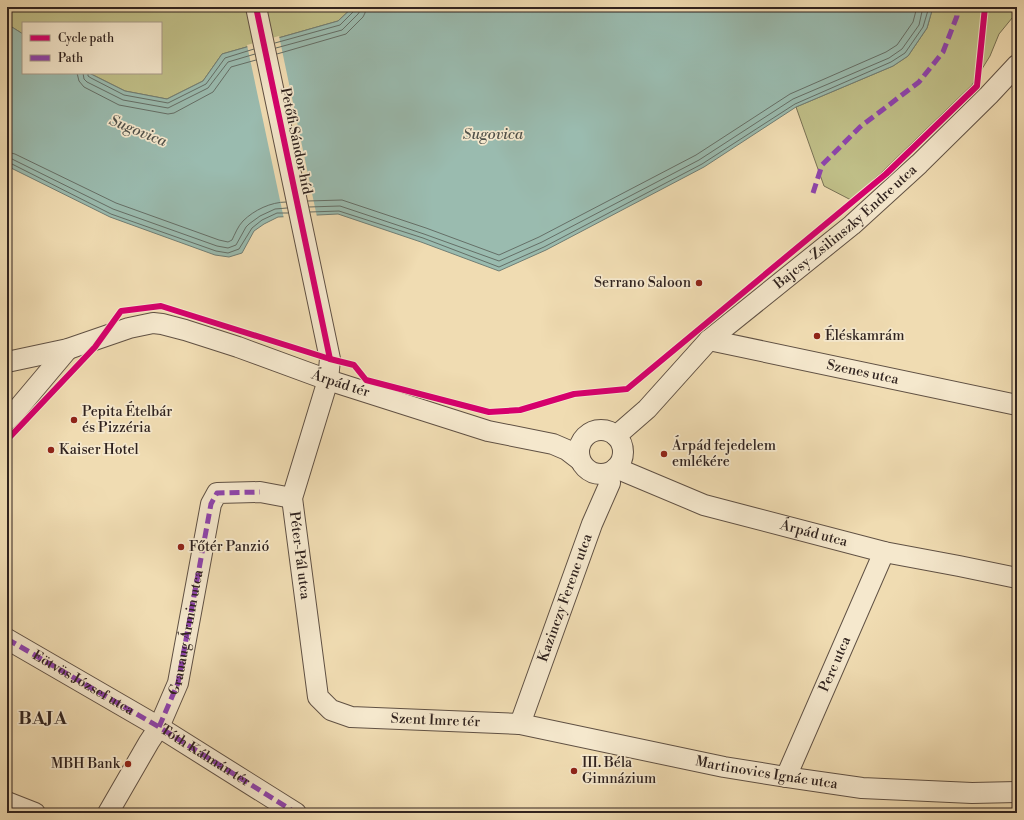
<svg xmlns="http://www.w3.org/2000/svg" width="1024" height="820" viewBox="0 0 1024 820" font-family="'Libre Bodoni',serif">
<rect width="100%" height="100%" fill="#f0dcb2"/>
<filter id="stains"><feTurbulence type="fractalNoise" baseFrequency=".005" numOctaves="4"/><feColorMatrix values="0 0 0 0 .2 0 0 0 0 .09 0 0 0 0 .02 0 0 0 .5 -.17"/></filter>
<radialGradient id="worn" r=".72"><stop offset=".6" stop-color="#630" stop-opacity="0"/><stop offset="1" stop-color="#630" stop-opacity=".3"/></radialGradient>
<g fill="#c0bf88" stroke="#787154">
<path d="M 7,7 L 353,7 L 338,21 L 222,54 L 203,81 L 167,99 L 125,91 L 89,73 L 161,73 L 161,23 L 23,23 L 23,34 L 7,24 Z"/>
<path d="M 933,7 L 1017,7 L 1017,12 L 999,34 L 990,56 L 972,85 L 880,174 L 851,200 L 824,186 L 796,107 L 893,66 L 908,56 L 927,28 Z"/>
</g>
<path fill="#9abbaf" stroke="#707e75" d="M 353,7 L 933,7 L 927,28 L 908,56 L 893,66 L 796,107 L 704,167 L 546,250 L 499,271 L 421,242 L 338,214 L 278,217 L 264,224 L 254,231 L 242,253 L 229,257 L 215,255 L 110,217 L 7,166 L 7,24 L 23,34 L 23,73 L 89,73 L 125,91 L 167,99 L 203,81 L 222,54 L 338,21 Z"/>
<path fill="#f0dcb2" d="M 279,36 L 317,217 L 284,219 L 247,45 Z"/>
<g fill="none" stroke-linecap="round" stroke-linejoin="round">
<g stroke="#656f67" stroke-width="1">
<path d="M 275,43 L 340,25 L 354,11 L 355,7"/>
<path d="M 276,48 L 342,30 L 358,14 L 360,11 L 360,7"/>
<path d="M 277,54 L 346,34 L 363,17 L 365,13 L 366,7"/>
<path d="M 77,73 L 79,81 L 84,87 L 119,105 L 168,114 L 174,113 L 213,92 L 231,67 L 256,60"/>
<path d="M 83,73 L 84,79 L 87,82 L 123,100 L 168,108 L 208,88 L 228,62 L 255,54"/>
<path d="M 88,73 L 88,76 L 91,78 L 124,95 L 168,103 L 206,84 L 225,58 L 254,49"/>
<path d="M 7,152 L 15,154 L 116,203 L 219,240 L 228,242 L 232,240 C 235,234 238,226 243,221 C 254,210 271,202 286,202"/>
<path d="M 7,158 L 12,159 L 113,209 L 217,246 L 228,248 L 236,245 L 246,227 L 249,224 L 260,216 L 275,209 L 287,208"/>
<path d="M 7,163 L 10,163 L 111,214 L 216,251 L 228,253 L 239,249 L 252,228 L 262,220 L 277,213 L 288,213"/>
<path d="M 308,201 L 342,200 L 426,228 L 499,255 L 539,237 L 696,155 L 790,94 L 886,52 L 897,45 L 913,22 L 917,7"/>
<path d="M 309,207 L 340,206 L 424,234 L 499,261 L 542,242 L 699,160 L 793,99 L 889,58 L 902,49 L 919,25 L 923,7"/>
<path d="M 310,212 L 339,211 L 423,238 L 499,267 L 544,247 L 702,164 L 795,104 L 891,62 L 905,53 L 923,27 L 929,7"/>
</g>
<g stroke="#605144" stroke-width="22">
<g id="street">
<path id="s1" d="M 256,7 L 330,359 L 328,380 L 292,498 L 318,697 L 331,710 L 351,717 L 520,724 L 724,767 L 786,777 L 862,788 L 972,793 L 1017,792"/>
<path id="s2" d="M 709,340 L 1017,405"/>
<path id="s3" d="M 7,362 L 68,349 L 129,328 L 153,323 L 162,324 L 185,330 L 238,347 L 328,380 L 488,431 L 553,444 L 567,450 L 580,460"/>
<path d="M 7,420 L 15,412 L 68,349"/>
<circle cx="601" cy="452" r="22"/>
<path id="s4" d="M 616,436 L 647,409 L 709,340 L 852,225 L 919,164 L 989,95 L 1017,65"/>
<path id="s5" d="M 616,468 L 704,505 L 884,552 L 959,566 L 1017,578"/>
<path d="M 7,639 L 159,727 L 296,813"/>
<path id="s6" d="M 520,724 L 592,524 L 610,483 L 609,473"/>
<path id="s7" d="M 786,777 L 884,552"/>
<path d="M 7,802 L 35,813"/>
<path d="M 108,813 L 149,742 L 159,727 L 178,683 L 211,504 L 217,493 L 260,492 L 292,498"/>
</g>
</g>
<use href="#street" stroke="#f5e8cd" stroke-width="20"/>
<g stroke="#8e44ad" stroke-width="5" stroke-dasharray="10 5" stroke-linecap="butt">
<path d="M 813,193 L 822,165 L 860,127 L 919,82 L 943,52 L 957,16 L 957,7"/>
<path id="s8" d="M 7,639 L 159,727 L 296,813"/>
<path id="s9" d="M 159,727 L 178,683 L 211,504 L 217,493 L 260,492"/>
</g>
<g stroke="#f5e8cd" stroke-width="8">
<g id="cycleway">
<path d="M 256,7 L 330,359"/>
<path d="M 7,440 L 95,347 L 121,311 L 161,306 L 330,359 L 354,365 L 366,380 L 489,412 L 520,410 L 574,394 L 627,389 L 886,174 L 977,86 L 985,7"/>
</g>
</g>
<use href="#cycleway" stroke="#d6006c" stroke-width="6"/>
</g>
<g fill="#8f2418" stroke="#f5e8cd" stroke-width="1.5">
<circle cx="699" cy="283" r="4"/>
<circle cx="817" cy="336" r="4"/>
<circle cx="74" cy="420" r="4"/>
<circle cx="51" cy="450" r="4"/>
<circle cx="664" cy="454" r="4"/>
<circle cx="181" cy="547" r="4"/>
<circle cx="128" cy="764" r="4"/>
<circle cx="574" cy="771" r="4"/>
</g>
<g text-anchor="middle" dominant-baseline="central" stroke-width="3.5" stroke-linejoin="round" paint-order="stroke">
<g font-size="14" fill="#30231f" stroke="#f5e8cd">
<text transform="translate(296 141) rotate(78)">Petőfi Sándor híd</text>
<text stroke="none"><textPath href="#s4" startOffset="311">Bajcsy-Zsilinszky Endre utca</textPath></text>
<text stroke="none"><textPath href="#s2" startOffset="157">Szenes utca</textPath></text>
<text stroke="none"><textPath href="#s3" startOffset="349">Árpád tér</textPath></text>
<text stroke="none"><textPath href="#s5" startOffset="209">Árpád utca</textPath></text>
<text stroke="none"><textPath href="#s1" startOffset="562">Péter-Pál utca</textPath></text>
<text stroke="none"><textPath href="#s6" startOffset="134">Kazinczy Ferenc utca</textPath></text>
<text stroke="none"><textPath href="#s9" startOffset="99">Grauaug Ármin utca</textPath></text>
<text stroke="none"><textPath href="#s7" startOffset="123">Perc utca</textPath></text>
<text stroke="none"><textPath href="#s8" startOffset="88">Eötvös József utca</textPath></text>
<text stroke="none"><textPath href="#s1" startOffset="829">Szent Imre tér</textPath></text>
<text stroke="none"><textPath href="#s8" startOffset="230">Tóth Kálmán tér</textPath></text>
<text stroke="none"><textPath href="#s1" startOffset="1165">Martinovics Ignác utca</textPath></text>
</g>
<g font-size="14" fill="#30231f" stroke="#f5e8cd" text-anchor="start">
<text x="691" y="283" text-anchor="end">Serrano Saloon</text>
<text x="825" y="336">Éléskamrám</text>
<text x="82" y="412">Pepita Ételbár<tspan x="82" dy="16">és Pizzéria</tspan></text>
<text x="672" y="446">Árpád fejedelem<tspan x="672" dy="16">emlékére</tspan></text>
<text x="59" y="450">Kaiser Hotel</text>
<text x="189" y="547">Főtér Panzió</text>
<text x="582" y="763">III. Béla<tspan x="582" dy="16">Gimnázium</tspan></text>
<text x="120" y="764" text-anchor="end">MBH Bank</text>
</g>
<g font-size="15" font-style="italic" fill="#50514a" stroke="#f5e8cd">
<text transform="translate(138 131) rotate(22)">Sugovica</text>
<text x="493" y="134">Sugovica</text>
</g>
<g font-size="18" font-weight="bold" letter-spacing="1" fill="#30231f" stroke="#f5e8cd">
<text x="43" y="718">BAJA</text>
</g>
</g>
<rect width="1024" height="820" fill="none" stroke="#f0dcb2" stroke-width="24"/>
<rect x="8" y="8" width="1008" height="804" fill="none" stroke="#30231f" stroke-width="2"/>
<rect x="12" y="12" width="1000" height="796" fill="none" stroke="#30231f"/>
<rect x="22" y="22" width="140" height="52" fill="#f5e8cd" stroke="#a69987"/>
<rect x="30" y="35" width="20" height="6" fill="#d6006c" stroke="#a69987"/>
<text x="58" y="42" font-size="12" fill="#30231f">Cycle path</text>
<rect x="30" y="55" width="20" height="6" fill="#8e44ad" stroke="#a69987"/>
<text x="58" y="62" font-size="12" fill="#30231f">Path</text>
<rect width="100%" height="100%" filter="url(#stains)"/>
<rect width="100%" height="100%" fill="url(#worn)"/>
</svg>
